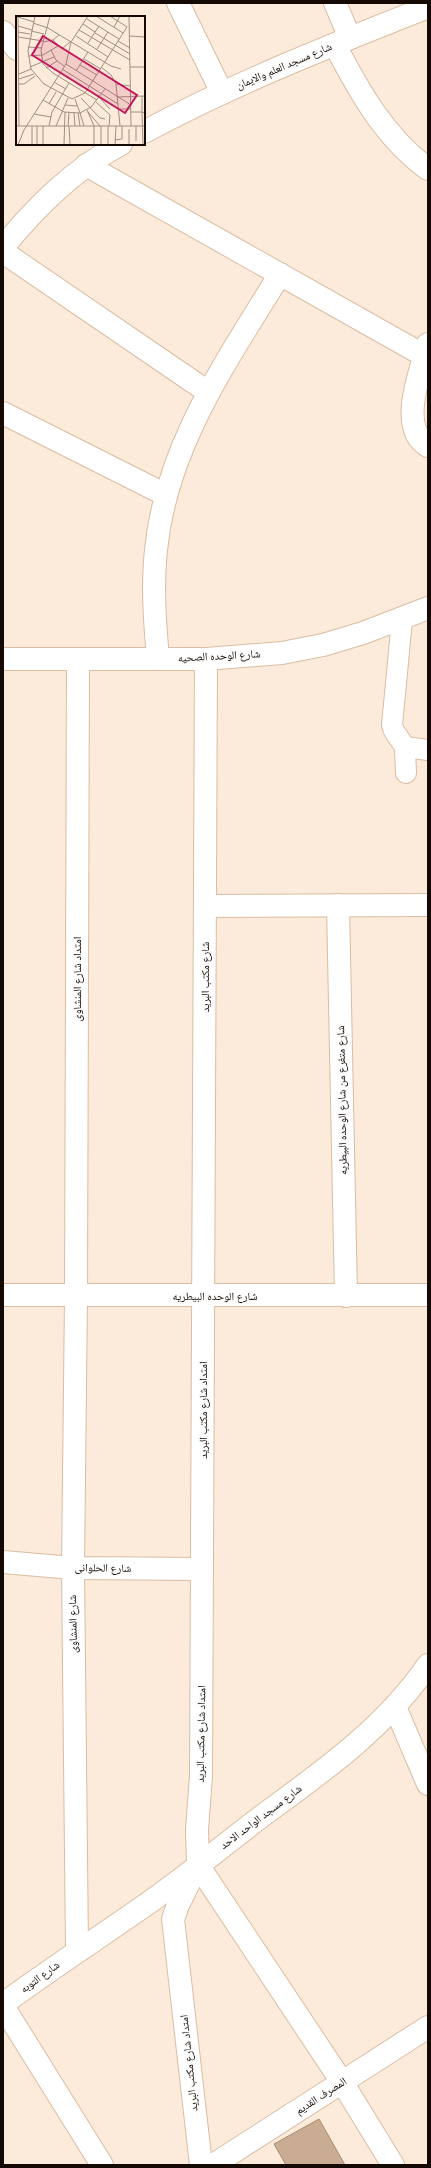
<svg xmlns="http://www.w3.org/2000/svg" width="431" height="2168" viewBox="0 0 431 2168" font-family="'Fira Sans Condensed','Noto Naskh Arabic',sans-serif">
<rect width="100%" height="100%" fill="#fceada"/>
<path fill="#c9ac92" stroke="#a78c72" d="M 319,2119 L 345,2165 L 286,2165 L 274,2144 Z"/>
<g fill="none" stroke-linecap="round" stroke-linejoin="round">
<g stroke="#dabda2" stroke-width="22">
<g id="lane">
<path d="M 402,620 L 392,725 L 394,731 L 405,747 L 406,773"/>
<path d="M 405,747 L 428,750"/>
</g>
</g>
<g stroke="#dabda2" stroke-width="24">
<g id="street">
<path d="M 178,3 L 222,93"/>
<path d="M 335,3 L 350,38"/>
<path d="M 3,32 L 17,49"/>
<path d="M 335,45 C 359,91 385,138 428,169"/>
<path d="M 144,132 C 235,83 332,45 428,7"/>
<path d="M 86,165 L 425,356"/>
<path d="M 3,247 C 37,206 74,169 121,144"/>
<path d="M 3,252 L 208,392"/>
<path d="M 428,344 C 421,370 397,428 428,446"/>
<path d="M 3,413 L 166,495"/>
<path d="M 3,659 L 206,659 L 282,653 L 323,645 L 363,633 L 428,608"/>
<path d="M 158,659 C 155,623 152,587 156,550 C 166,446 227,361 280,274"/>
<path d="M 338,905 L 346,1296"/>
<path d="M 205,906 L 428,905"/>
<path d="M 3,1295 L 428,1295"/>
<path d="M 3,1562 L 73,1568 L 202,1569"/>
<path d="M 395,1707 L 428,1784"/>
<path d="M 198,1865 L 342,2082 L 393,2165"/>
<path d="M 77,1950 L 73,1568 L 76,1297 L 78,660"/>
<path d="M 3,2004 C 49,1970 97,1939 144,1906 C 185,1878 222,1846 262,1816 C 322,1772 385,1728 428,1665"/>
<path d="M 3,2006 L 102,2165"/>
<path d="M 201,2165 L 173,1919 L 178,1905 L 198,1865 L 197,1830 L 201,1776 L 206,659"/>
<path d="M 213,2165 L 428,2027"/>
</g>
</g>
<use href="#lane" stroke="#fff" stroke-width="20"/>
<use href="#street" stroke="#fff" stroke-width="22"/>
</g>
<g text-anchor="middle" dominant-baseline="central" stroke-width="3.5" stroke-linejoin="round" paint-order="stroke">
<g font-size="11" fill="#140a03" stroke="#fbfbfb">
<text transform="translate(284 66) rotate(-23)">شارع مسجد العلم والايمان</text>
<text transform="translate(219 656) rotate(-3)">شارع الوحده الصحيه</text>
<text transform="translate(205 977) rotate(-90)">شارع مكتب البريد</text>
<text transform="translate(77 979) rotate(-90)">امتداد شارع المنشاوى</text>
<text transform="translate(342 1100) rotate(-91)">شارع متفرع من شارع الوحده البيطريه</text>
<text x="215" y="1296">شارع الوحده البيطريه</text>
<text transform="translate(203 1410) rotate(-90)">امتداد شارع مكتب البريد</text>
<text transform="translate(103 1568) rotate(1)">شارع الحلوانى</text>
<text transform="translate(73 1624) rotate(-91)">شارع المنشاوى</text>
<text transform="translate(201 1734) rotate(-89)">امتداد شارع مكتب البريد</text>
<text transform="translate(261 1817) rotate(-37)">شارع مسجد الواحد الاحد</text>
<text transform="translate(40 1977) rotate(-36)">شارع التوبه</text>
<text transform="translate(189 2063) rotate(-96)">امتداد شارع مكتب البريد</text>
<text transform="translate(321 2096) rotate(-33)">المصرف القديم</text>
</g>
</g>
<g transform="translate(16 16)">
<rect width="129" height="129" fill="#fceada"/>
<path fill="none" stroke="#9f9084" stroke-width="1" d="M 2,0 L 3,110M 19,0 L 12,35 L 15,53 L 28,68 L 56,83 L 69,77 L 111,11M 34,0 L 25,34 L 27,48 L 37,57 L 81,84M 80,0 L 107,17M 94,0 L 111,11M 113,0 L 115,110M 2,1 L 18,6M 71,3 L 103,23M 17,7 L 32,12 L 95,50 L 105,53M 67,8 L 79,16M 2,10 L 16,14M 98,11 L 104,0M 63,14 L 114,44M 15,15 L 28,18M 2,16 L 14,18M 79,17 L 114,38M 60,20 L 92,41M 114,20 L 129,21M 2,21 L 27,25M 37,24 L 46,33 L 54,26M 102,25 L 114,32M 27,26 L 37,24 L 43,19M 72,27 L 83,10M 12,31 L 26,32M 81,33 L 92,16M 35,34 L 40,44 L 48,50M 12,40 L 25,39M 25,40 L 42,30M 68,43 L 85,53M 50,48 L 115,89M 64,49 L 81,59M 14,51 L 38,41M 85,51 L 95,59 L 100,68 L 104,110M 114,51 L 129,51M 30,52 L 41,45M 46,53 L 102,88M 60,55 L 72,36M 3,58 L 15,53M 3,63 L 18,58M 38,66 L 50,73M 3,68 L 8,68 L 19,60M 100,68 L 114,70M 126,80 L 126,96 L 129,97M 83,81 L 94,93M 101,81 L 129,80M 65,82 L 84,102 L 89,103M 59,83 L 64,97M 27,84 L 48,96 L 64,97 L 75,91 L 89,73M 80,86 L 94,99 L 93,110M 33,88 L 40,76M 49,89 L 61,90M 102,93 L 115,93M 71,94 L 78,110 L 78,129M 72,96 L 84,110M 115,96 L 126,96 L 127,129M 58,97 L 59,110M 62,97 L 64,110M 64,97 L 68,110M 18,98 L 35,101M 0,110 L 129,110M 16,110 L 16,129M 27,110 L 27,129M 33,110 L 36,96 L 53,67M 40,110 L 52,82M 52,110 L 53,97M 53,110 L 54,129M 120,110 L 120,125M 113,113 L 113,129M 99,124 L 106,123 L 106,110M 2,129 L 8,114 L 50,48 L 55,26 L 72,0M 21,129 L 21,110M 48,129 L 49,96M 85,129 L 85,110M 92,129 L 92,110M 99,129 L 100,110"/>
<path fill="#c2185b" fill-opacity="0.15" stroke="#c2185b" stroke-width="2" d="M 27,20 L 121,79 L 109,97 L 16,39 Z"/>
<rect width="129" height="129" fill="none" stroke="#140a03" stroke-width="2"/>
</g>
<rect width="431" height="2168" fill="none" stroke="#140a03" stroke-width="8"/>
</svg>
